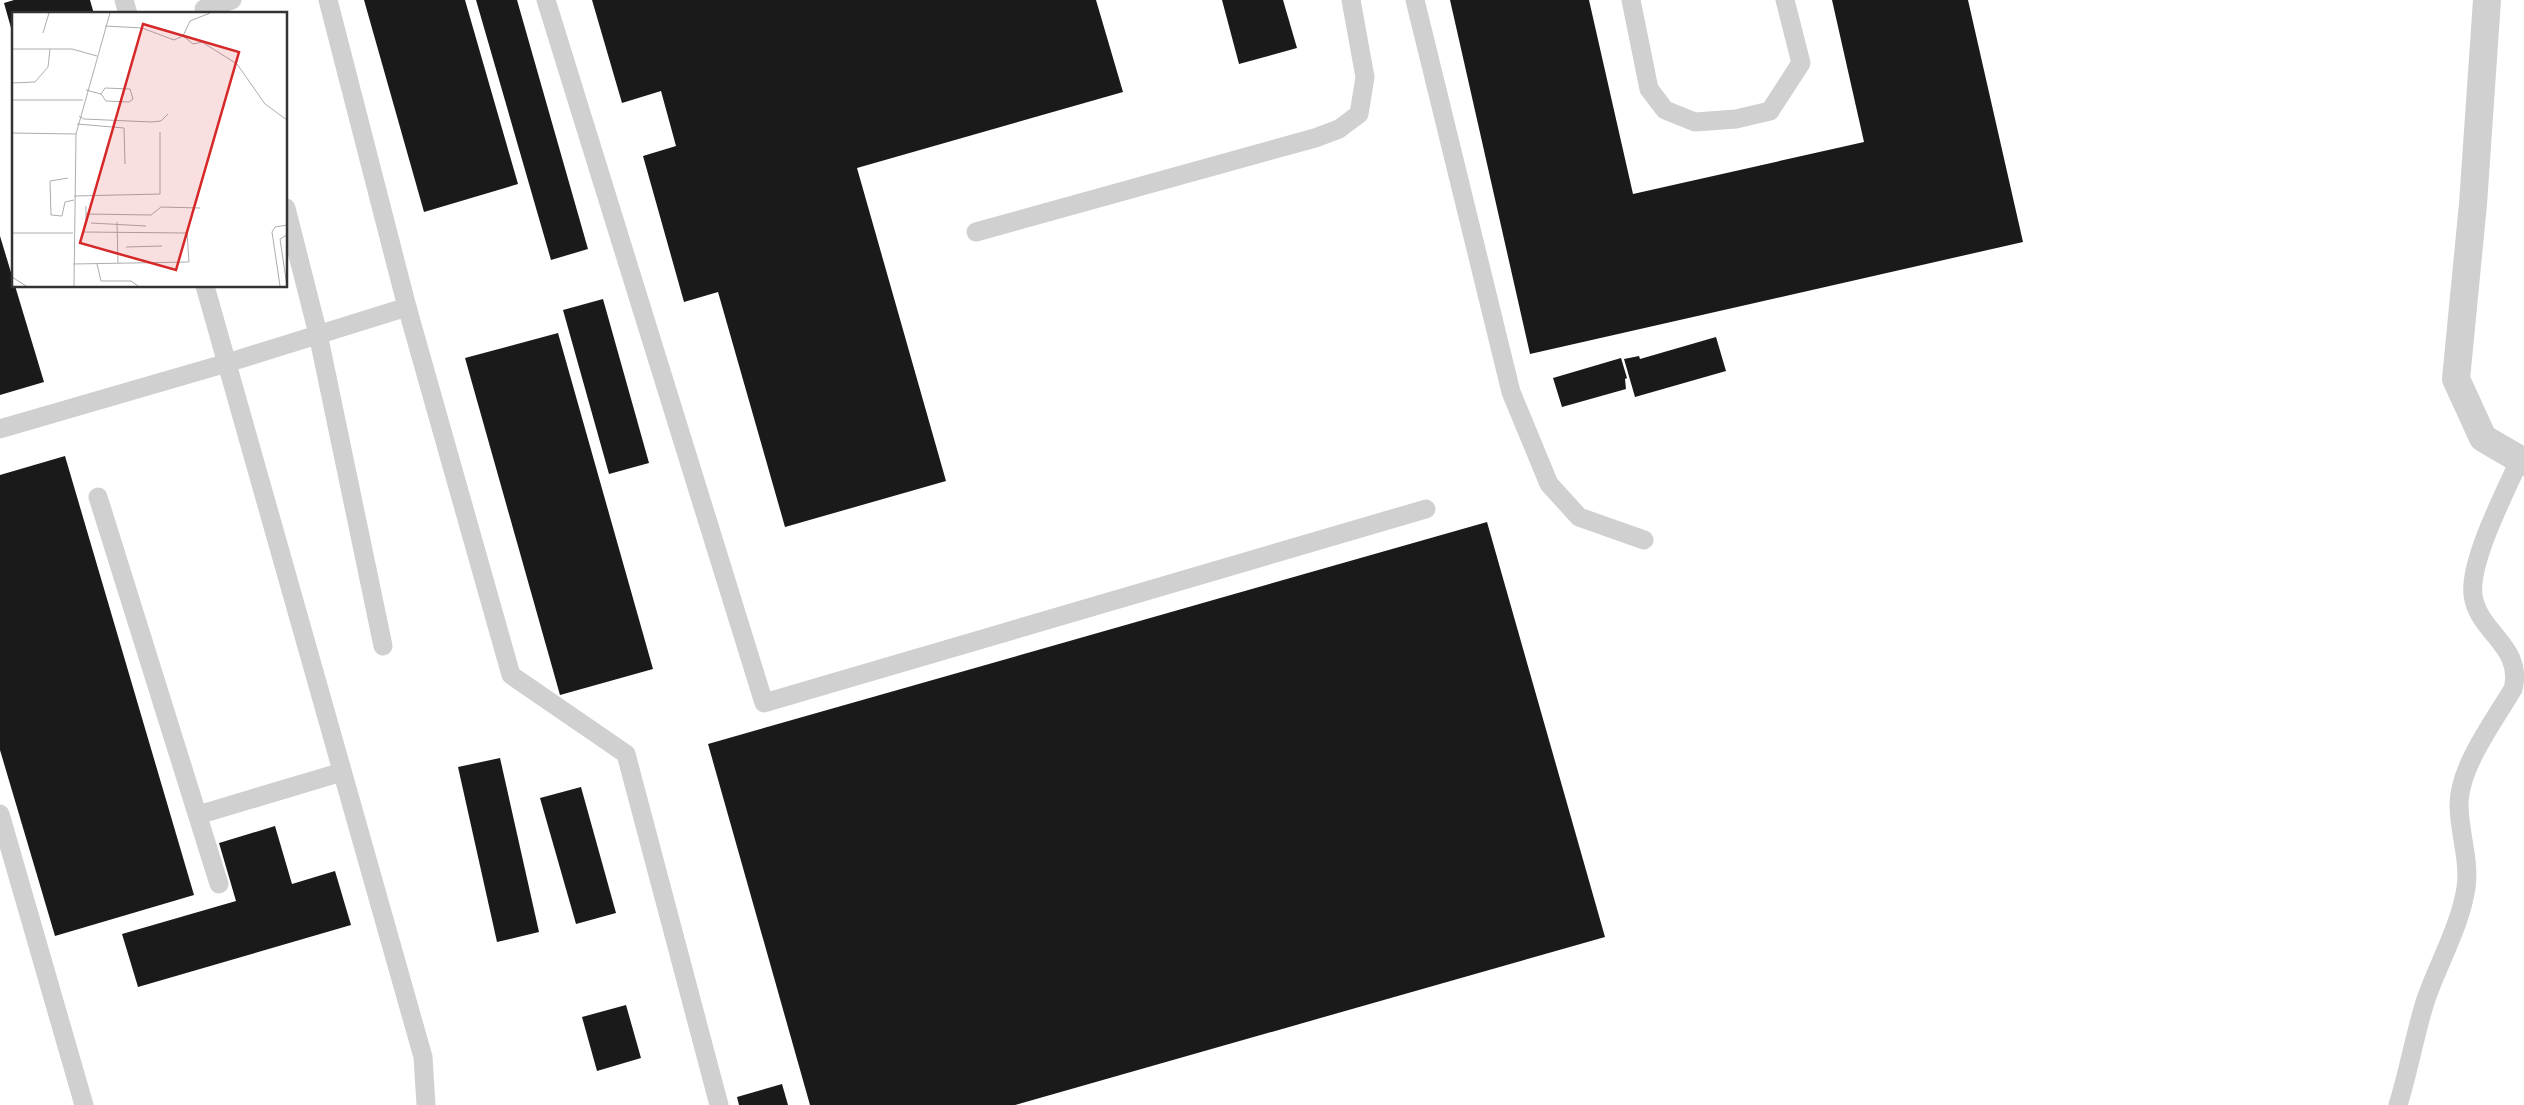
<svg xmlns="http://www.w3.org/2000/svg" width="2524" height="1105" viewBox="0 0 2524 1105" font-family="'Archivo Narrow',sans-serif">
<rect width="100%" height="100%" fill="#fff"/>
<g fill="#1a1a1a">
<path d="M 14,0 L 90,0 L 94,14 L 14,14 L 13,35 L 4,3 Z"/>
<path d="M 364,0 L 465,0 L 518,184 L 424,212 Z"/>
<path d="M 476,0 L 517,0 L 588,249 L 551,260 Z"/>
<path d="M 592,0 L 1096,0 L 1123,92 L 857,168 L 946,481 L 785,527 L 718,292 L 684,302 L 643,156 L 676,146 L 661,91 L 622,103 Z"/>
<path d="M 1222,0 L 1283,0 L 1297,48 L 1239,64 Z"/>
<path d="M 1450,0 L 1589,0 L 1633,194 L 1864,142 L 1832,0 L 1968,0 L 2023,242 L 1530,354 Z"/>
<path d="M 0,236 L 44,382 L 0,395 Z"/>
<path d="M 603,299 L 649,463 L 609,474 L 563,310 Z"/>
<path d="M 558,333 L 653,669 L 560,695 L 465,358 Z"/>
<path d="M 1716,337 L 1726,371 L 1635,397 L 1624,359 L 1639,356 L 1640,359 Z"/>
<path d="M 1621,358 L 1627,378 L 1625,379 L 1626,389 L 1562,407 L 1553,378 Z"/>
<path d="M 65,456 L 194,895 L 55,936 L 0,750 L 0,475 Z"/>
<path d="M 1487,522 L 1605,937 L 1015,1105 L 810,1105 L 708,744 Z"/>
<path d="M 500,758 L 539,932 L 497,942 L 458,767 Z"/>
<path d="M 581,787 L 616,913 L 576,924 L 540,798 Z"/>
<path d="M 275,826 L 292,884 L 335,871 L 351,925 L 138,987 L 122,934 L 236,901 L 219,843 Z"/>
<path d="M 626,1005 L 641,1058 L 597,1071 L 582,1017 Z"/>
<path d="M 782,1084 L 788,1105 L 739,1105 L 737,1097 Z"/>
</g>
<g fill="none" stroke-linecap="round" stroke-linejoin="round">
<g stroke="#d0d0d0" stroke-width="19">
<path d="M 124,0 L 128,14"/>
<path d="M 328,0 L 407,307 L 511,675 L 626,754 L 719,1105"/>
<path d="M 546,0 L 764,703 L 1426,509"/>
<path d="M 1415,0 L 1511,392 L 1549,484 L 1579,517 L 1644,540"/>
<path d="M 1631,0 L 1649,89 L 1665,110 L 1695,122 L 1736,119 L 1770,111 L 1801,63 L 1785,0"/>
<path d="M 204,9 L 232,0"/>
<path d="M 286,208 L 318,334 L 383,646"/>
<path d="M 976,232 L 1315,138 L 1339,129 L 1359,114 L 1365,77 L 1351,0"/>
<path d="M 205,286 L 423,1057 L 426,1105"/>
<path d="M 0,429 L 227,363 L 407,307"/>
<path d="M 98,497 L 219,884"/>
<path d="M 0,814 L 84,1105"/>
<path d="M 198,815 L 342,772"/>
<path d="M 2398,1105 C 2409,1070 2415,1033 2426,999 C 2439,962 2460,926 2466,888 C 2470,860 2459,832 2459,805 C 2459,767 2494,721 2513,689 C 2524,646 2478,633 2473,595 C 2469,561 2505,493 2519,461"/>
</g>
<path stroke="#d0d0d0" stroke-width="28" d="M 2487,0 L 2473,204 L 2456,379 L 2483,438 L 2524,462"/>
</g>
<g transform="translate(12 12)">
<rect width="275" height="275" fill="#fff"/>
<path fill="none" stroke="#adadad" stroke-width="1" d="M 93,14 L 130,16 L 162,28 L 171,24 L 178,9 L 198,1M 31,21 L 37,1M 171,24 L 181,32 L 190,30 L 225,52 L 253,92 L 275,108M 0,37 L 60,37 L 85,44M 0,71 L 23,70 L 36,55 L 38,37M 93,76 L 118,77 L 121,87 L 117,90 L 94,89 L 89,82 ZM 74,78 L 89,82M 0,88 L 71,88M 67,104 L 72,107 L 140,110 L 149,109 L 156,102M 65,112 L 112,116 L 113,152M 0,121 L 64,122M 56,166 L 38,169 L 39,203 L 50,204 L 53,190 L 62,188M 62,184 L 148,182 L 148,120M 74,194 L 74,213M 74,202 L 139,203 L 149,195 L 188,196M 105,210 L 106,251M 79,211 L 134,214M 0,221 L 61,221M 114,235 L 150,234M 61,252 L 177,250 L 175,221 L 71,220M 85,252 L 89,269 L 119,269 L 126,274M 0,265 L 14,274M 62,274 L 64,122 L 98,1M 268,274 L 260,220 L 263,215 L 275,213M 275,274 L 268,227 L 275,223"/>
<path fill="#d62828" fill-opacity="0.15" stroke="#d62828" stroke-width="2.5" d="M 131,12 L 227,40 L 164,258 L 68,231 Z"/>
<rect width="275" height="275" fill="none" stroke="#333" stroke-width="2.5"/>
</g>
</svg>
